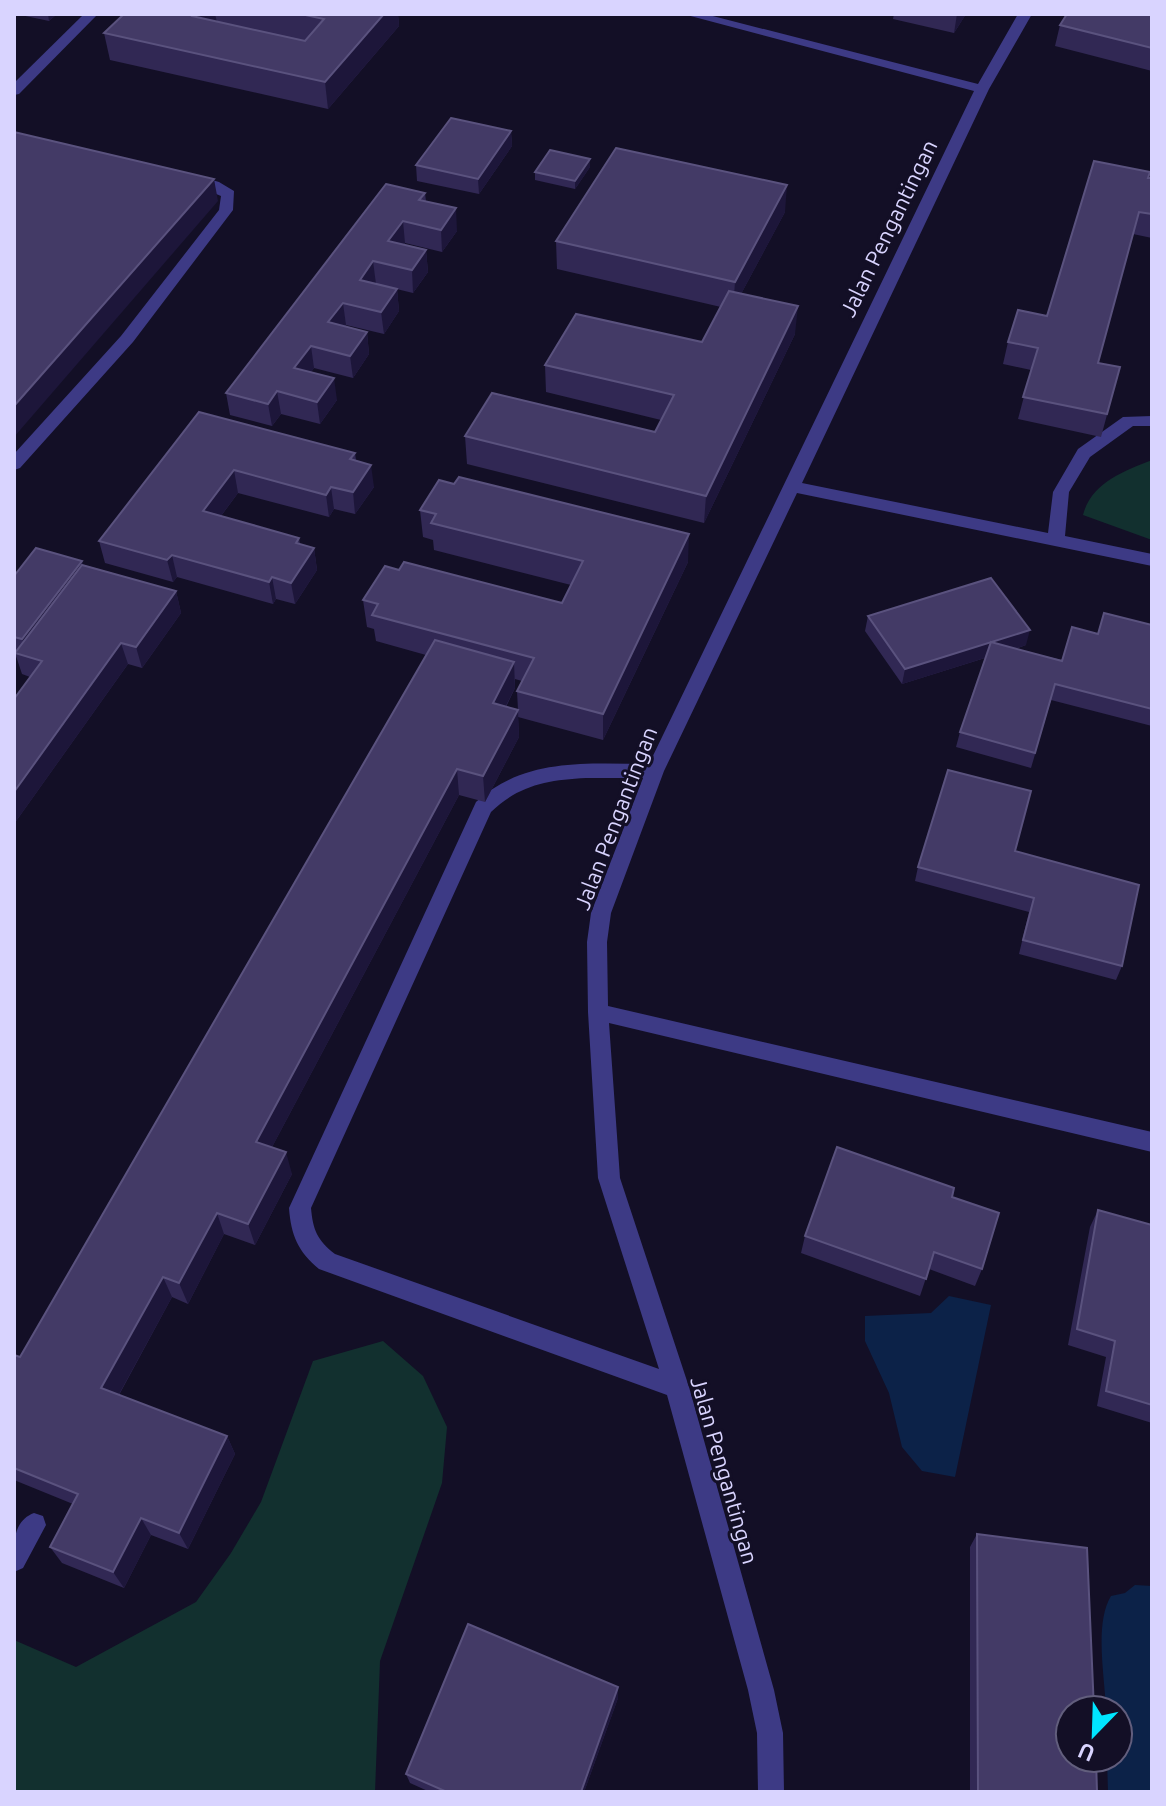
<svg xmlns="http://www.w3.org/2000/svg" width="1166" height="1806" viewBox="0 0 1166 1806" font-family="Ubuntu,sans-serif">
<rect width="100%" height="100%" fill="#130f26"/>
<g fill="#12302f">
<path d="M 1152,460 L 1152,540 L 1083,515 C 1091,483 1124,471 1152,460 Z"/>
<path d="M 383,1341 L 423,1376 L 447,1427 L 442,1483 L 380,1661 L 375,1792 L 14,1792 L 14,1640 L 76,1667 L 196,1602 L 231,1553 L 261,1502 L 313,1361 Z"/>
</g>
<g fill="#0c2248">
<path d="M 949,1296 L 991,1305 L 955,1477 L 922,1471 L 902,1447 L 889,1393 L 865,1341 L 865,1316 L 931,1313 Z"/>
<path d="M 1135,1585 L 1152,1586 L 1152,1792 L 1108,1792 L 1107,1758 L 1118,1758 L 1118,1710 L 1106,1710 C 1105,1677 1094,1624 1111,1596 L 1125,1593 Z"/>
</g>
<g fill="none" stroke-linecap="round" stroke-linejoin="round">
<g fill="#3d3a85" fill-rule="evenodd">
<path d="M 84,14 L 98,14 L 19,94 L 14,95 L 14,83 Z"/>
<path d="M 683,14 L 705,14 L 978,84 L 1018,14 L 1032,14 L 989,89 L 802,483 L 1048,533 L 1053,492 L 1078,449 L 1123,417 L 1152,416 L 1152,426 L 1133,426 L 1090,457 L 1069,492 L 1065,536 L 1152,554 L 1152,566 L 797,493 L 664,771 L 611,913 L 607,942 L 608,1006 L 1152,1132 L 1152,1152 L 609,1023 L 620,1178 L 689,1387 L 774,1690 L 783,1733 L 784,1792 L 758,1792 L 757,1733 L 748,1690 L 667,1395 L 319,1269 C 298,1252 291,1235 289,1208 L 476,802 C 525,757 588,764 649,764 L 974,91 ZM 586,778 L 643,778 L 591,913 L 587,942 L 588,1012 L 598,1178 L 659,1369 L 335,1254 C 317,1240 313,1230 311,1208 L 491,812 C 519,785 548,780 586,778 Z"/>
<path d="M 188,173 L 219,182 L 234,191 L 233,210 L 133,342 L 20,468 L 14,470 L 14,454 L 121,336 L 219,210 L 221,196 L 183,180 L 183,174 Z"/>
<path d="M 34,1513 L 43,1516 L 46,1525 L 23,1568 L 14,1572 C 14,1550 10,1522 34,1513 Z"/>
</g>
</g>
<g fill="#312854" fill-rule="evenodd">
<path d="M 16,14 L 57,14 L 49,21 Z"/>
<path d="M 124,14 L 398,14 L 399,26 L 328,109 L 110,60 L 104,33 Z"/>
<path d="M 894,14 L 966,14 L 954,33 L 893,19 Z"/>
<path d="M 1152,14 L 1152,71 L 1055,46 L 1060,25 Z"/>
<path d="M 511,131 L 512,146 L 479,194 L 417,181 L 416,165 Z"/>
<path d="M 590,167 L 575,189 L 535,180 L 535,172 Z"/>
<path d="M 1148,178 L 1152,178 L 1152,238 L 1133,234 L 1098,363 L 1120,367 L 1101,437 L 1018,419 L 1031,370 L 1003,364 L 1008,342 L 1047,316 Z"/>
<path d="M 425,193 L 426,201 L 457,231 L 442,252 L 405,243 L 404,245 L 426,250 L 428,272 L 413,293 L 376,284 L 397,289 L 399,311 L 384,334 L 346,325 L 345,327 L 367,332 L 369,354 L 353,378 L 314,368 L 311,372 L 337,400 L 320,424 L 281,414 L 272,426 L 230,415 L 226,393 Z"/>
<path d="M 785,212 L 741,294 L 795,334 L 704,523 L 467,464 L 465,436 L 655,432 L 661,420 L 546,392 L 545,365 L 702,342 L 721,307 L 557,269 L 556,241 Z"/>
<path d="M 199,412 L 355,453 L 356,460 L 374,487 L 355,514 L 334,509 L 329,517 L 238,493 L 221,516 L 299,538 L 300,544 L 314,548 L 317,570 L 295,604 L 276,599 L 273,604 L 177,577 L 173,582 L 105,563 L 99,541 Z"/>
<path d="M 420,510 L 688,562 L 603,740 L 518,717 L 519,737 L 485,802 L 459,795 L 272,1147 L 292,1174 L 255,1245 L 224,1234 L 188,1304 L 172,1297 L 119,1395 L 227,1436 L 235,1454 L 188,1549 L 151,1535 L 124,1588 L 62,1563 L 50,1547 L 73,1504 L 14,1480 L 14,1355 L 20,1357 L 426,655 L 376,641 L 374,629 L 367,627 L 363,600 L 399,570 L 562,603 L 571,585 L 434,550 L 433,540 L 423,537 ZM 515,679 L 522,681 L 517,691 L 518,710 L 506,707 L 515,688 Z"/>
<path d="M 84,565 L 176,591 L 181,613 L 142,668 L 128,664 L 14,824 L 14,699 L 30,677 L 22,674 L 15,653 L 16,651 L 14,650 L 14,576 Z"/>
<path d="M 868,616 L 1026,645 L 1015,649 L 1062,660 L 1097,634 L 1152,625 L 1152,726 L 1051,700 L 1031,768 L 956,747 L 960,732 L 985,658 L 902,684 L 865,631 Z"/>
<path d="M 1015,851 L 1122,966 L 1116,980 L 1019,954 L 1029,912 L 915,881 L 918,867 Z"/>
<path d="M 952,1197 L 982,1269 L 975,1286 L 929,1269 L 920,1296 L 801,1253 L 805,1236 Z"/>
<path d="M 1098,1210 L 1152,1225 L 1152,1423 L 1097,1406 L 1106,1357 L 1068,1345 L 1090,1227 Z"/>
<path d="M 977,1534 L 1097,1792 L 970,1792 L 970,1547 Z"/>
<path d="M 618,1698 L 584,1792 L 430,1792 L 410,1783 L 406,1774 Z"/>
</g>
<g fill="#1d163a">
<path d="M 48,14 L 57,14 L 49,21 Z"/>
<path d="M 193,14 L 215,14 L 217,22 L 192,16 Z"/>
<path d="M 384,14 L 398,14 L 399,26 L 328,109 L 325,82 Z"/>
<path d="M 957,14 L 966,14 L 954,33 Z"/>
<path d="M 511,131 L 512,146 L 479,194 L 478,179 Z"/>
<path d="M 590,159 L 590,167 L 575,189 L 575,181 Z"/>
<path d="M 214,179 L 218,201 L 14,437 L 14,406 Z"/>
<path d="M 787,185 L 785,212 L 733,309 L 735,282 Z"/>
<path d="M 456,208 L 457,231 L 442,252 L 441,230 Z"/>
<path d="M 403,221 L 405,243 L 391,263 L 388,241 Z"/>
<path d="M 426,250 L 428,272 L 413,293 L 412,270 Z"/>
<path d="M 373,261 L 376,284 L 360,280 Z"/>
<path d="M 397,289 L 399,311 L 384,334 L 381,312 Z"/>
<path d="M 343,303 L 346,325 L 331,345 L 328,322 Z"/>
<path d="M 798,306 L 795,334 L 704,523 L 706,496 Z"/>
<path d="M 367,332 L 369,354 L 353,378 L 350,356 Z"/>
<path d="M 311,346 L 314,368 L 298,390 L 294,368 Z"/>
<path d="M 334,378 L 337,400 L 320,424 L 317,402 Z"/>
<path d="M 277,391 L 281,414 L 272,426 L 268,404 Z"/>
<path d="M 371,465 L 374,487 L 355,514 L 353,492 Z"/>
<path d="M 234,470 L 238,493 L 208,533 L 203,511 Z"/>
<path d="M 331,487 L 334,509 L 329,517 L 326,495 Z"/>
<path d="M 689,534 L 688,562 L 603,740 L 603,714 Z"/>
<path d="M 314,548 L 317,570 L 295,604 L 291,583 Z"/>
<path d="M 172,555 L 177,577 L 173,582 L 167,560 Z"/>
<path d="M 82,561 L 87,576 L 27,654 L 22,639 Z"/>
<path d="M 272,577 L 276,599 L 273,604 L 269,582 Z"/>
<path d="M 176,591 L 181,613 L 142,668 L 136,647 Z"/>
<path d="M 1030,630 L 1026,645 L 902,684 L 905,669 Z"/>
<path d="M 121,643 L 128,664 L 14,824 L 14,792 Z"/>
<path d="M 514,662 L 515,688 L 494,729 L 493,703 Z"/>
<path d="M 518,710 L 519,737 L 485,802 L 483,776 Z"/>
<path d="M 457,769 L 459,795 L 263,1164 L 256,1142 Z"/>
<path d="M 286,1152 L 292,1174 L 255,1245 L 248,1224 Z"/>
<path d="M 217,1213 L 224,1234 L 188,1304 L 179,1283 Z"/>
<path d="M 163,1277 L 172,1297 L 112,1407 L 101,1388 Z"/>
<path d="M 227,1436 L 235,1454 L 188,1549 L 179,1533 Z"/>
<path d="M 141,1518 L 151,1535 L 124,1588 L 113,1572 Z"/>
<path d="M 618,1687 L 618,1698 L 584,1792 L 581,1792 Z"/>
</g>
<g fill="#433a66" stroke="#5a527e" stroke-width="2">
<path d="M 124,14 L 193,14 L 192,16 L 305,41 L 324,19 L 301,14 L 384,14 L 325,82 L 104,33 Z"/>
<path d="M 1067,14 L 1152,14 L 1152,48 L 1060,25 Z"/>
<path d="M 451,118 L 511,131 L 478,179 L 416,165 Z"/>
<path d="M 14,132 L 214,179 L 14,406 Z"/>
<path d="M 616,148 L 787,185 L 735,282 L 556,241 Z"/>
<path d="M 550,150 L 590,159 L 575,181 L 535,172 Z"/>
<path d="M 1094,161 L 1150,172 L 1148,178 L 1152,178 L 1152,214 L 1139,212 L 1098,363 L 1120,367 L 1107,414 L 1023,397 L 1038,348 L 1008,342 L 1018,310 L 1047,316 Z"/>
<path d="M 386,184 L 425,193 L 419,200 L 456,208 L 441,230 L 403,221 L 388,241 L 426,250 L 412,270 L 373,261 L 360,280 L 397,289 L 381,312 L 343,303 L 328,322 L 367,332 L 350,356 L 311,346 L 294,368 L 334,378 L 317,402 L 277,391 L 268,404 L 226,393 Z"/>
<path d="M 729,291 L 798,306 L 706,496 L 465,436 L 492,393 L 655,432 L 674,395 L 545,365 L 576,314 L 702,342 Z"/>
<path d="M 199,412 L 355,453 L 350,459 L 371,465 L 353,492 L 331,487 L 326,495 L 234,470 L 203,511 L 299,538 L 296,543 L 314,548 L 291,583 L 272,577 L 269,582 L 172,555 L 167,560 L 99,541 Z"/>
<path d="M 459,477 L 689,534 L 603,714 L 517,691 L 534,658 L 372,615 L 378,604 L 363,600 L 385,566 L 399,570 L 404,562 L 562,603 L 583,561 L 431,523 L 436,514 L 420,510 L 439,480 L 454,484 Z"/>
<path d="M 36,548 L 82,561 L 22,639 L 14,637 L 14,576 Z"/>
<path d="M 82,565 L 176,591 L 136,647 L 121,643 L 14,792 L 14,699 L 42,661 L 15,653 Z"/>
<path d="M 991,578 L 1030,630 L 905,669 L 868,616 Z"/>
<path d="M 1104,613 L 1152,625 L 1152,709 L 1055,684 L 1035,753 L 960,732 L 991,642 L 1062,661 L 1072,627 L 1098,634 Z"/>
<path d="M 435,640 L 514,662 L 493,703 L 518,710 L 483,776 L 457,769 L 256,1142 L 286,1152 L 248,1224 L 217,1213 L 179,1283 L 163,1277 L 101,1388 L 227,1436 L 179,1533 L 141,1518 L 113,1572 L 50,1547 L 78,1494 L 14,1468 L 14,1355 L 20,1357 Z"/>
<path d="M 948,770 L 1031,791 L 1015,851 L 1139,885 L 1122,966 L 1023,940 L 1034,898 L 918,867 Z"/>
<path d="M 837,1147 L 954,1188 L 952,1197 L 999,1213 L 982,1269 L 934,1252 L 926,1279 L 805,1236 Z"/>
<path d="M 1098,1210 L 1152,1225 L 1152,1405 L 1106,1391 L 1115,1341 L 1077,1329 Z"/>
<path d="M 977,1534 L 1087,1548 L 1094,1710 L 1070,1710 L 1070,1758 L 1096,1758 L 1097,1792 L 978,1792 Z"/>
<path d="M 468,1624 L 618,1687 L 581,1792 L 447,1792 L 406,1774 Z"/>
</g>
<g text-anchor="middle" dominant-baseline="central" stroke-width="6" stroke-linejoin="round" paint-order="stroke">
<g font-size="22" fill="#d9d4ff" stroke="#130f26">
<text transform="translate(888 228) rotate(-64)">Jalan Pengantingan</text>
<text transform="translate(615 818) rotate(-69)">Jalan Pengantingan</text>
<text transform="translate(725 1470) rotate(74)">Jalan Pengantingan</text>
</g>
</g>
<rect width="1166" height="1806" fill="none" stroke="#d9d4ff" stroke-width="32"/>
<g transform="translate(1094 1734) rotate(203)"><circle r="38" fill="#130f26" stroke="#625e7d" stroke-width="2"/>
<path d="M0-6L14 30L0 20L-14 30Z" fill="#00e5ff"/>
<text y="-12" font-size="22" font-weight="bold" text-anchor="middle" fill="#d9d4ff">U</text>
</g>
</svg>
